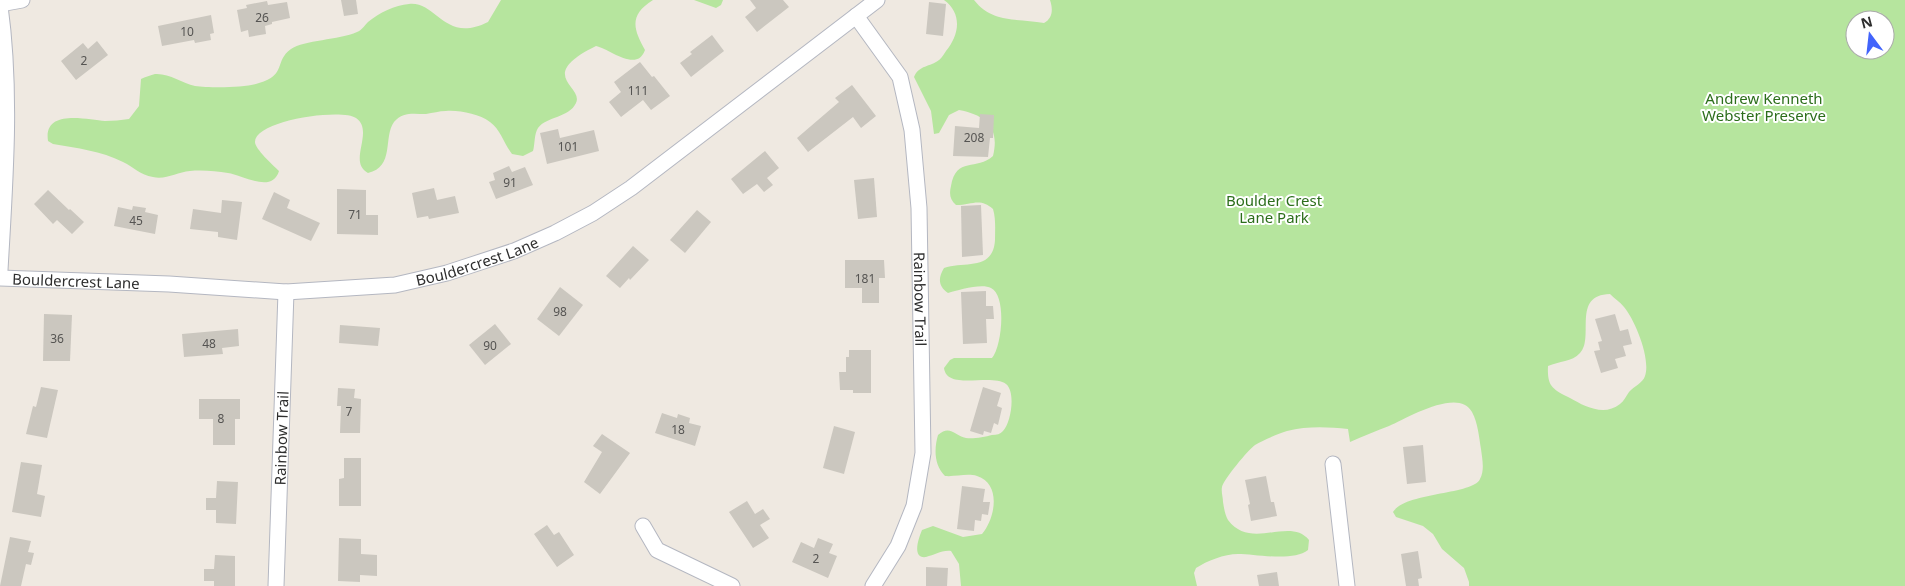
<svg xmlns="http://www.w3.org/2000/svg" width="1905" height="586" viewBox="0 0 1905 586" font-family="'Noto Sans',sans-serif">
<rect width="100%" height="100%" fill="#efe9e1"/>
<g fill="#b6e59e" fill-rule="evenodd">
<path d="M 501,0 L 653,0 C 629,15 633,29 645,50 C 637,73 610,49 596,46 C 535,76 584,86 576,103 C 569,118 547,116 538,128 C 534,134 535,144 533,151 L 523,156 L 512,154 C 504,144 501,130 490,122 C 479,114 460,110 446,111 C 439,111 433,113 426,114 C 415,114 403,111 394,122 C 383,137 395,167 368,173 C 347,162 375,131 356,118 C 342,108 255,120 255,142 C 255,149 273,165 279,171 C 272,194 243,175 228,173 C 216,171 202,170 190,171 C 177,172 166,180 153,177 C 140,175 134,167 123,162 C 101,151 77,148 53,144 L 48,141 C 43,108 88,120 105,121 C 113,121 121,120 129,119 L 139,106 L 141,79 C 145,77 151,75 155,74 C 169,73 182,83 195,86 C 210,88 246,88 259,83 C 287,75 274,61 291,49 C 304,40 339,40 357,32 C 362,30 364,26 368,22 C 379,13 395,5 409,4 C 437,1 444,44 488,22 Z"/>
<path d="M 694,0 L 723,0 L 721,5 L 716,8 Z"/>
<path d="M 944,0 L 974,0 C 993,24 1017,18 1044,23 C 1053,18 1053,9 1050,0 L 1905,0 L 1905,586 L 1469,586 L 1469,582 L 1464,568 L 1442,549 L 1433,534 L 1423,526 L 1396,517 L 1393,512 C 1405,492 1473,495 1480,479 C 1485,470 1482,458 1481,449 C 1479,437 1478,423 1472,412 C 1459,387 1407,418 1389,426 C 1376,431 1363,436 1350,442 L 1348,429 C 1328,427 1307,426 1287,431 C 1278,434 1263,440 1255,445 C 1248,450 1224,479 1222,487 C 1221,492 1223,497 1223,502 C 1224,508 1225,515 1228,520 C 1251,551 1290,516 1309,540 L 1308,550 C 1293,562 1256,554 1238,554 C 1224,554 1207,561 1196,568 L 1194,573 L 1197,586 L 961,586 L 959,564 L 951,551 C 941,550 935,555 926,557 C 911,559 919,537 922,530 L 933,526 L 963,537 L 982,534 C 995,519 1002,484 977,476 C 967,473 955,477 945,476 C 934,465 934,449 938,435 C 950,424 955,436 966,438 C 973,439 985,437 992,435 C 997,435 1000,434 1003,431 C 1011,423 1016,392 1006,384 C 991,373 947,391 944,368 L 950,360 L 954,358 L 992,358 C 1002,346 1007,296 991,288 C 982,283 958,290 948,293 C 938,286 938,278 944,268 C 966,261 993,271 995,240 C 995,230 996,219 993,209 C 980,197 972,205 956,205 C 950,200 949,194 951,186 C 956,156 977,171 993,156 C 1000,128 986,115 959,110 L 949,115 L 939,133 L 934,134 L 931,111 L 914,77 C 919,65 930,67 939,60 C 941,59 944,54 946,51 C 959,35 963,14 944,0 ZM 1855,20 L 1885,20 L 1885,50 L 1855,50 ZM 1610,294 C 1615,299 1620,302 1624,307 C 1635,320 1651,359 1645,376 C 1643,383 1634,386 1629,392 C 1626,396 1624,401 1620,404 C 1604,417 1584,406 1570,398 C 1553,389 1547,387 1548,366 C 1559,361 1572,362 1580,353 C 1595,338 1571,295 1610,294 Z"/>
</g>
<g fill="#cbc7bf">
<path d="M 341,0 L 356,0 L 358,14 L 344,16 Z"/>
<path d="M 750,0 L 783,0 L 789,7 L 757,32 L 745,17 L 756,8 Z"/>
<path d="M 267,1 L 268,5 L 287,2 L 290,18 L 272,22 L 272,24 L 265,26 L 266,34 L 249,37 L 248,30 L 241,32 L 237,10 L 247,8 L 246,5 Z"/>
<path d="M 929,2 L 946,4 L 943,36 L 926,34 Z"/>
<path d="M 211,15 L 214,33 L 210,34 L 211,40 L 195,43 L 194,40 L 162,46 L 158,26 Z"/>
<path d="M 712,35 L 724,51 L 691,77 L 680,63 L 692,54 L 690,52 Z"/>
<path d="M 97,41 L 108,55 L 76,80 L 61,61 L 83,43 L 88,49 Z"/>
<path d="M 640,62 L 652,77 L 654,76 L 670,96 L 651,110 L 643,100 L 621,117 L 609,102 L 621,92 L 614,82 Z"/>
<path d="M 852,85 L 876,116 L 861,128 L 853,117 L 808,152 L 797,138 L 839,102 L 835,98 Z"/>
<path d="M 980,114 L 994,115 L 993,138 L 990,138 L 988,157 L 953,156 L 955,126 L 979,128 Z"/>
<path d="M 558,129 L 560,138 L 594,130 L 599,151 L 547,164 L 540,133 Z"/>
<path d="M 765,151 L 779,168 L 767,178 L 773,185 L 764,192 L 757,184 L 743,194 L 731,179 Z"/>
<path d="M 509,166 L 512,172 L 525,167 L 533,185 L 496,199 L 489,182 L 495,180 L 493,173 Z"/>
<path d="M 874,178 L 877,217 L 858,219 L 854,180 Z"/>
<path d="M 434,188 L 437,200 L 455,196 L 459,213 L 429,219 L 428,216 L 417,218 L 412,193 Z"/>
<path d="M 337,189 L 366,190 L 366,215 L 378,215 L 378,235 L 337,234 Z"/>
<path d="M 48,190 L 69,210 L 70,209 L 84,222 L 72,234 L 57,220 L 53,224 L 34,204 Z"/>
<path d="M 274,192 L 290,200 L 287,208 L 320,223 L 311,241 L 262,219 Z"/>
<path d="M 222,200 L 242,202 L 237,240 L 218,237 L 218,232 L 190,229 L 193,209 L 221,213 Z"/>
<path d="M 981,205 L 983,255 L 962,257 L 961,206 Z"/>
<path d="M 133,206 L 146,208 L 145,212 L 158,215 L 155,234 L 114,226 L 118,207 L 132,210 Z"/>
<path d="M 697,210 L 711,222 L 685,253 L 670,240 Z"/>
<path d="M 633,246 L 649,260 L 630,280 L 629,278 L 620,288 L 606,276 Z"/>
<path d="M 845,260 L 884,260 L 885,278 L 879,278 L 879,303 L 862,303 L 862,288 L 845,288 Z"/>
<path d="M 560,287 L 583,305 L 559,336 L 537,319 Z"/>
<path d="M 986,291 L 986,306 L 993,306 L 994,319 L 986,319 L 987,343 L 963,344 L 961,292 Z"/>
<path d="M 44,314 L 72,315 L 70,361 L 43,361 Z"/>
<path d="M 1615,314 L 1620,331 L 1628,329 L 1632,344 L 1623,346 L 1626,356 L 1615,359 L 1618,368 L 1601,373 L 1594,351 L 1600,350 L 1598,342 L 1602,341 L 1595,319 Z"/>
<path d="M 495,324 L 511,344 L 485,365 L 469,345 Z"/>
<path d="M 340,325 L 380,328 L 378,346 L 339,343 Z"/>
<path d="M 238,329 L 239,346 L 222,348 L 223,354 L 184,357 L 182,334 Z"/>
<path d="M 849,350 L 871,350 L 871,393 L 853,393 L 853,390 L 840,390 L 839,372 L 846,372 L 846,357 L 849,357 Z"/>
<path d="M 41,387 L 58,390 L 47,438 L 26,434 L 33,406 L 36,407 Z"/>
<path d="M 983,387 L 1001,393 L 997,406 L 1002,408 L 998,425 L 994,423 L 991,433 L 984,431 L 983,435 L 970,431 Z"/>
<path d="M 338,388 L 355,389 L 354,398 L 361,399 L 360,433 L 340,433 L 341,406 L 337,406 Z"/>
<path d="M 199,399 L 240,399 L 240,419 L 235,419 L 235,445 L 213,445 L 213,419 L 199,419 Z"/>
<path d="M 662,413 L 677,418 L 678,414 L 690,418 L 689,423 L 701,426 L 695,446 L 655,433 Z"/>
<path d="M 834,426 L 855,432 L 844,474 L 823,468 Z"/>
<path d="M 602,434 L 630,453 L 600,494 L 584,482 L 602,452 L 593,446 Z"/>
<path d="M 1423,445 L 1426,482 L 1407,484 L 1403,447 Z"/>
<path d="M 344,458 L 361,458 L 361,506 L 339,506 L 339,479 L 344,478 Z"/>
<path d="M 21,462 L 42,465 L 37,494 L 45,496 L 41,517 L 12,512 Z"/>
<path d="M 1266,476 L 1271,502 L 1274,502 L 1277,516 L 1251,521 L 1248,505 L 1250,504 L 1245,480 Z"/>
<path d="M 217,481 L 238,482 L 236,524 L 216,523 L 216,510 L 206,510 L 206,498 L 216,498 Z"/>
<path d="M 962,486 L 985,489 L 983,502 L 990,502 L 988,515 L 982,514 L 981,521 L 975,520 L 974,531 L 957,529 Z"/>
<path d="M 747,501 L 755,514 L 763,509 L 770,519 L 760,525 L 769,538 L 753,548 L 729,512 Z"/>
<path d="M 547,525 L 554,535 L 559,532 L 574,555 L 557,567 L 534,534 Z"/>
<path d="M 10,537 L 31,541 L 28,552 L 34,553 L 31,565 L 26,564 L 21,586 L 0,586 Z"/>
<path d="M 339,538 L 361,539 L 361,554 L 377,555 L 377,576 L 360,575 L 360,582 L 338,581 Z"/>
<path d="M 818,538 L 833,544 L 829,553 L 837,556 L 828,578 L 792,562 L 801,542 L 814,548 Z"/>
<path d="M 1418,551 L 1422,578 L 1418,579 L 1419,586 L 1406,586 L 1401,554 Z"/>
<path d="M 215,555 L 235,556 L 235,586 L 214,586 L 214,581 L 204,581 L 204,569 L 214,569 Z"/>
<path d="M 926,567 L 948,568 L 947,586 L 926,586 Z"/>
<path d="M 1277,572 L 1279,586 L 1259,586 L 1257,575 Z"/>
</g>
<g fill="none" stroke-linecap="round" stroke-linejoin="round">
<g stroke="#b4b7c1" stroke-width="17">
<g id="minor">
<path d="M 0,4 L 22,0"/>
<path d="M 0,6 C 12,93 5,182 0,270"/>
<path id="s1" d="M 856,16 L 900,77 L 912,130 L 919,208 L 923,453 L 914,506 L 898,546 L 873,586"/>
<path id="s2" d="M 0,278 L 169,284 L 286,292 L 395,285 L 447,273 L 514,251 L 555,233 L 593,213 L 631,188 L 877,0"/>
<path d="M 1333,464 L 1347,586"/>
<path d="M 643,526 L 657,550 L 732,586"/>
<path id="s3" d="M 276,586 L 286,292"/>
</g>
</g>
<use href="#minor" stroke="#fff" stroke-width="15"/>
</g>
<g text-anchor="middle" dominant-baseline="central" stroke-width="4" stroke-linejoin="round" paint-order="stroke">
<g font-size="12" fill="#555452">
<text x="262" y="17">26</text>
<text x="187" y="31">10</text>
<text x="84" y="60">2</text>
<text x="638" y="90">111</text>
<text x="974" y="137">208</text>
<text x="568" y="146">101</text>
<text x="510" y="182">91</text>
<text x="355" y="214">71</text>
<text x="136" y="220">45</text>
<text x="865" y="278">181</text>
<text x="560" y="311">98</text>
<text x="57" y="338">36</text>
<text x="209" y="343">48</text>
<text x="490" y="345">90</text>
<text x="349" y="411">7</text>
<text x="221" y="418">8</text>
<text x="678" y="429">18</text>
<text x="816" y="558">2</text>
</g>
<g font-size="15" fill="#2c6e1b" stroke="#fff">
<text x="1764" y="98">Andrew Kenneth<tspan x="1764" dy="17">Webster Preserve</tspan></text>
<text x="1274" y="200">Boulder Crest<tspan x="1274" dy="17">Lane Park</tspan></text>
</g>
<g font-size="15" fill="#2e2e2e" stroke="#fff">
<text stroke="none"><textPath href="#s2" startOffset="481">Bouldercrest Lane</textPath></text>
<text stroke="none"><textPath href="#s2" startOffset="76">Bouldercrest Lane</textPath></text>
<text stroke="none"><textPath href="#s1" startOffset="299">Rainbow Trail</textPath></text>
<text stroke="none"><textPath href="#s3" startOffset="148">Rainbow Trail</textPath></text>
</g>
</g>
<g transform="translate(1870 35) rotate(345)"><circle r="24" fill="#ffffff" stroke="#ababab"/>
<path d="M0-4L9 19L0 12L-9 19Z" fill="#4264fb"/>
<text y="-8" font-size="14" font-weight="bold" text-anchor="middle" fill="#2e2e2e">N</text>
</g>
</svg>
